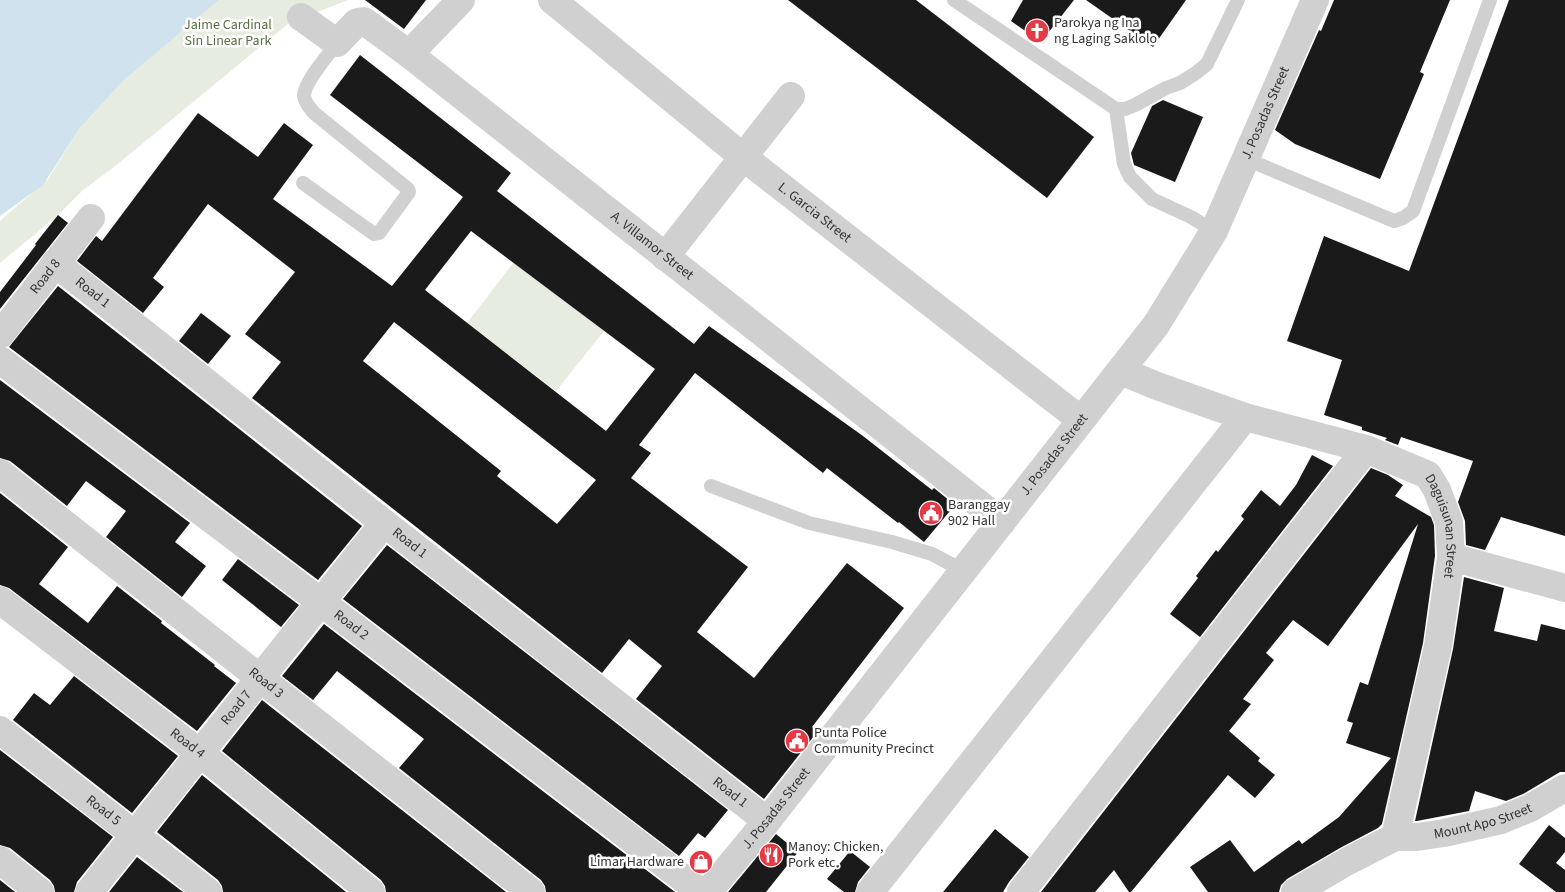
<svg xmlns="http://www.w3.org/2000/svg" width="1565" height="892" viewBox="0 0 1565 892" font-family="'Source Sans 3',sans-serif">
<rect width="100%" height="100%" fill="#fff"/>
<g fill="#e6ecdf">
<path d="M 219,0 L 348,0 L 289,23 L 114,167 L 82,191 L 58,215 L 0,263 L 0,221 L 48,179 L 79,129 L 123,81 Z"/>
<path d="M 514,262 L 604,331 L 556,391 L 467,323 Z"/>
</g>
<path fill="#cfe2ee" d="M 0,0 L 219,0 L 123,81 L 79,129 L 43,185 L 0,216 Z"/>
<g fill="#1a1a1a" fill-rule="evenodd">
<path d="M 365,0 L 426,0 L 404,29 Z"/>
<path d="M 788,0 L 916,0 L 1094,137 L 1047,198 Z"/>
<path d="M 1023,0 L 1074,0 L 1041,42 L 1011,21 Z"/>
<path d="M 1086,0 L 1186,0 L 1153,47 Z"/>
<path d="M 1334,0 L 1450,0 L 1420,72 L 1424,74 L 1380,179 L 1295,144 L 1275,130 L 1319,30 L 1321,31 Z"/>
<path d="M 1509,0 L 1565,0 L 1565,536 L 1501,517 L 1485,550 L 1466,545 L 1465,521 L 1458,502 L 1473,461 L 1401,437 L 1398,445 L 1385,440 L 1387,438 L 1362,430 L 1362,427 L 1324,415 L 1342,360 L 1287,341 L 1324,236 L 1409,271 Z"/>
<path d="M 360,55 L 511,173 L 497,191 L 694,344 L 709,326 L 863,436 L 932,490 L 934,488 L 955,505 L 924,542 L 899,522 L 898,523 L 827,468 L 823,473 L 695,373 L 639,445 L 651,453 L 631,478 L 748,567 L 697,632 L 754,678 L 847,563 L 904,608 L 812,727 L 818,731 L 764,799 L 636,699 L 662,666 L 629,639 L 602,673 L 252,398 L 281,362 L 245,334 L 295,272 L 208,204 L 153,278 L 164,287 L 143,313 L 77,261 L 96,236 L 102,241 L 198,113 L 258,157 L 284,123 L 313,145 L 273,199 L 392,286 L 463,197 L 330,95 ZM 471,231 L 655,369 L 606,431 L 425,290 ZM 394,322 L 596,480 L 557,524 L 497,476 L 501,471 L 363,361 Z"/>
<path d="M 1163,100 L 1203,117 L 1175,182 L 1134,165 L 1131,153 L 1152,106 Z"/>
<path d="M 58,215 L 68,223 L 0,309 L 0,292 L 36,245 L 35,244 Z"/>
<path d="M 58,286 L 362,526 L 318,580 L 9,347 Z"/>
<path d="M 201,313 L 231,336 L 208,364 L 179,341 Z"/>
<path d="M 0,380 L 190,523 L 175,542 L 206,566 L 182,597 L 106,537 L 126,511 L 86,481 L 67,506 L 10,461 L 0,458 Z"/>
<path d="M 1312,455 L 1333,466 L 1200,637 L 1170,614 L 1198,578 L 1196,576 L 1216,550 L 1218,552 L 1244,519 L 1241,516 L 1261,490 L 1280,506 L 1296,485 Z"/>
<path d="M 1371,468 L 1388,475 L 1403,485 L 1395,496 L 1431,517 L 1434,525 L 1435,556 L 1423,643 L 1382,824 L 1378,828 L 1340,848 L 1287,879 L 1281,885 L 1279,892 L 1208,892 L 1190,867 L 1230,840 L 1254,872 L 1299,840 L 1302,844 L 1339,817 L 1391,758 L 1346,743 L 1353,723 L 1347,721 L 1360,682 L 1368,685 L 1418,524 L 1328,646 L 1293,620 L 1266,653 L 1274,660 L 1243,699 L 1251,704 L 1229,731 L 1260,758 L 1258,761 L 1275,775 L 1255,798 L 1228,775 L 1131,892 L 1129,892 L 1114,870 L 1095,892 L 1041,892 Z"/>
<path d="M 0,493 L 68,547 L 39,584 L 88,623 L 117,586 L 162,621 L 161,623 L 215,665 L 214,666 L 236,683 L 197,731 L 9,588 L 0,585 Z"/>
<path d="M 387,545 L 728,810 L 705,838 L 698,833 L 679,856 L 343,599 Z"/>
<path d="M 238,559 L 299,605 L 281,627 L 222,580 Z"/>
<path d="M 1464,577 L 1504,588 L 1494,631 L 1537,641 L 1541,624 L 1565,630 L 1565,772 L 1560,772 L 1523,794 L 1506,801 L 1475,791 L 1469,811 L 1417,821 L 1415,821 L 1453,649 Z"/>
<path d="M 324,624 L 675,892 L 546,892 L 545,886 L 541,880 L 399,768 L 424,739 L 337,671 L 313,700 L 282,676 Z"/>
<path d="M 74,676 L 178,756 L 132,813 L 13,720 L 34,693 L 50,705 Z"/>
<path d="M 262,700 L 506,892 L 386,892 L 385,886 L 381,880 L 222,751 Z"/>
<path d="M 0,750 L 113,837 L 77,882 L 74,892 L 55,892 L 54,886 L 50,880 L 10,848 L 0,845 Z"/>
<path d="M 202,775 L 346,892 L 223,892 L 222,886 L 218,880 L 157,832 Z"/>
<path d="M 1549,825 L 1565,838 L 1565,852 L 1556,863 L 1565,870 L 1565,892 L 1556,892 L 1519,864 Z"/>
<path d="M 995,829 L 1029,857 L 1009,882 L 1003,892 L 943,892 Z"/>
<path d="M 776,834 L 798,852 L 766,892 L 728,892 Z"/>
<path d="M 850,851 L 870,867 L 858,882 L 855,892 L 844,892 L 827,879 Z"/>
<path d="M 137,857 L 183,892 L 109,892 Z"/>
<path d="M 0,880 L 15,892 L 0,892 Z"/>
</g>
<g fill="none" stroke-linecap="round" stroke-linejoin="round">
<g stroke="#d0d0d0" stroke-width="14">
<path d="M 954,0 L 1116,109 L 1125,109 L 1135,105 L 1166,88 L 1180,83 L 1196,73 L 1207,64 L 1238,0"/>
<path d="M 1116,109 L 1124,164 L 1130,177 L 1152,199 L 1191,217 L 1214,231"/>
<path d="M 1246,159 L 1394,221 L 1403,218 L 1413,211 L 1490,0"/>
<path d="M 303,183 L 374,234 L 379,233 L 409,192 L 408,189 L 314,113 C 310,108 305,103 304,96 C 304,82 329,54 337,43"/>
<path d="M 711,486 L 809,523 L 892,542 L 932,554 L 964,571"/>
</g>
<g stroke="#d0d0d0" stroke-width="28">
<path id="s1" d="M 552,0 L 743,157 L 1081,420"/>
<path id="s2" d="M 301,17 L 337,43 L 357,22 L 364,21 L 409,54 L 1002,522"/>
<path d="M 409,54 L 461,0"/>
<path d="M 665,257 L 791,96"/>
<path id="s3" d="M 55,263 L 384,523 L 767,821"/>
<path id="s4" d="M 0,335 L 91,218"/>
<path id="s5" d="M 0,360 L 321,602 L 701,892"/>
<path id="s6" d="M 1121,371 L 1157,386 L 1245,417 L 1366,449 L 1428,475 L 1437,490 L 1449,522 L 1451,557 L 1438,646 L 1395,837"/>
<path id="s7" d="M 0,473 L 531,892"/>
<path d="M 1451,557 L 1565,588"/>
<path id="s8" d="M 0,600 L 200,753 L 371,892"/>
<path id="s9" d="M 0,730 L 208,892"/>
<path d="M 0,860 L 40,892"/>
<path id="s10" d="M 89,892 L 384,523"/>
<path d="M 870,892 L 1245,417"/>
<path d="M 1021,892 L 1366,449"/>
<path id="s11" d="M 1295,892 L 1348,861 L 1395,837 L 1417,837 L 1444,833 L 1501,820 L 1530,808 L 1565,788"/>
</g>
<path stroke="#d0d0d0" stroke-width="28" id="s12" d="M 708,892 L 767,821 L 1156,325 L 1214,231 L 1315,0"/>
</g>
<defs>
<g id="church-disc" transform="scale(1.25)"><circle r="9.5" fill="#e63946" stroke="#fff"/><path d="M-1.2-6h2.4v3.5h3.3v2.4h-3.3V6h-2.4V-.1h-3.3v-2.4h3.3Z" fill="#fff"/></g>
<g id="civic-disc" transform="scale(1.25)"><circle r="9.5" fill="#e63946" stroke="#fff"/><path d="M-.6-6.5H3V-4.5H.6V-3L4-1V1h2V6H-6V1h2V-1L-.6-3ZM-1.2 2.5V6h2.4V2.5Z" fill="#fff"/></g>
<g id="restaurant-disc" transform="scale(1.25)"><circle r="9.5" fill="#e63946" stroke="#fff"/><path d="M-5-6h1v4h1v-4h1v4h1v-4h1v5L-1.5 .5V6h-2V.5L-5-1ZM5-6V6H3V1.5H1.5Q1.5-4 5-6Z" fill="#fff"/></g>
<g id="shop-disc" transform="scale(1.25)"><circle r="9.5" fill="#e63946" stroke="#fff"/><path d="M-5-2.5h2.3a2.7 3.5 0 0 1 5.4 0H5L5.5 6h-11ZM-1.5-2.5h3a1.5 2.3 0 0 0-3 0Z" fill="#fff"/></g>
</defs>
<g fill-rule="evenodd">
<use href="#church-disc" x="1037" y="31"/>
<use href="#civic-disc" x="931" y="513"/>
<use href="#civic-disc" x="797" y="741"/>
<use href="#restaurant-disc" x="771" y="855"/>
<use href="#shop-disc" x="701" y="862"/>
</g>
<g text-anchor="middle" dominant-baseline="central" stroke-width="5" stroke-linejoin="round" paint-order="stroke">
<g font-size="14" fill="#333" stroke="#fff" text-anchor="start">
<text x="1054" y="23">Parokya ng Ina<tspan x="1054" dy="16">ng Laging Saklolo</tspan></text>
<text x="948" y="505">Baranggay<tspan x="948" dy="16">902 Hall</tspan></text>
<text x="814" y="733">Punta Police<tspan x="814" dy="16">Community Precinct</tspan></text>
<text x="788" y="847">Manoy: Chicken,<tspan x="788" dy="16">Pork etc.</tspan></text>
<text x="684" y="862" text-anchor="end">Limar Hardware</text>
</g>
<g font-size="14" fill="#56703f" stroke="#fff">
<text x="228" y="25">Jaime Cardinal<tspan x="228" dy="16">Sin Linear Park</tspan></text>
</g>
<g font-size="14" fill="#333" stroke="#fff">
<text stroke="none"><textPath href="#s12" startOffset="962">J. Posadas Street</textPath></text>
<text stroke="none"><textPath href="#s1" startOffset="338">L. Garcia Street</textPath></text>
<text stroke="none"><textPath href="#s2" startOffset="446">A. Villamor Street</textPath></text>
<text stroke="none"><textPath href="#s4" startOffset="74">Road 8</textPath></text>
<text stroke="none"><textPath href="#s3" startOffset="48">Road 1</textPath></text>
<text stroke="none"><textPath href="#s12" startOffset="558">J. Posadas Street</textPath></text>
<text stroke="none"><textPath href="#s6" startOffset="379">Daguisunan Street</textPath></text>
<text stroke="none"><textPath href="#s3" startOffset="452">Road 1</textPath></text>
<text stroke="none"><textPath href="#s5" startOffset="440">Road 2</textPath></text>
<text stroke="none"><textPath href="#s7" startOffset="339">Road 3</textPath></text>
<text stroke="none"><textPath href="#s10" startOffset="236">Road 7</textPath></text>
<text stroke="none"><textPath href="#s8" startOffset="236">Road 4</textPath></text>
<text stroke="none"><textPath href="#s3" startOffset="858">Road 1</textPath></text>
<text stroke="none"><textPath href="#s12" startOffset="108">J. Posadas Street</textPath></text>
<text stroke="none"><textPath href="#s9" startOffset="131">Road 5</textPath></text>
<text stroke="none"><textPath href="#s11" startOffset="204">Mount Apo Street</textPath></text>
</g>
</g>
</svg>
